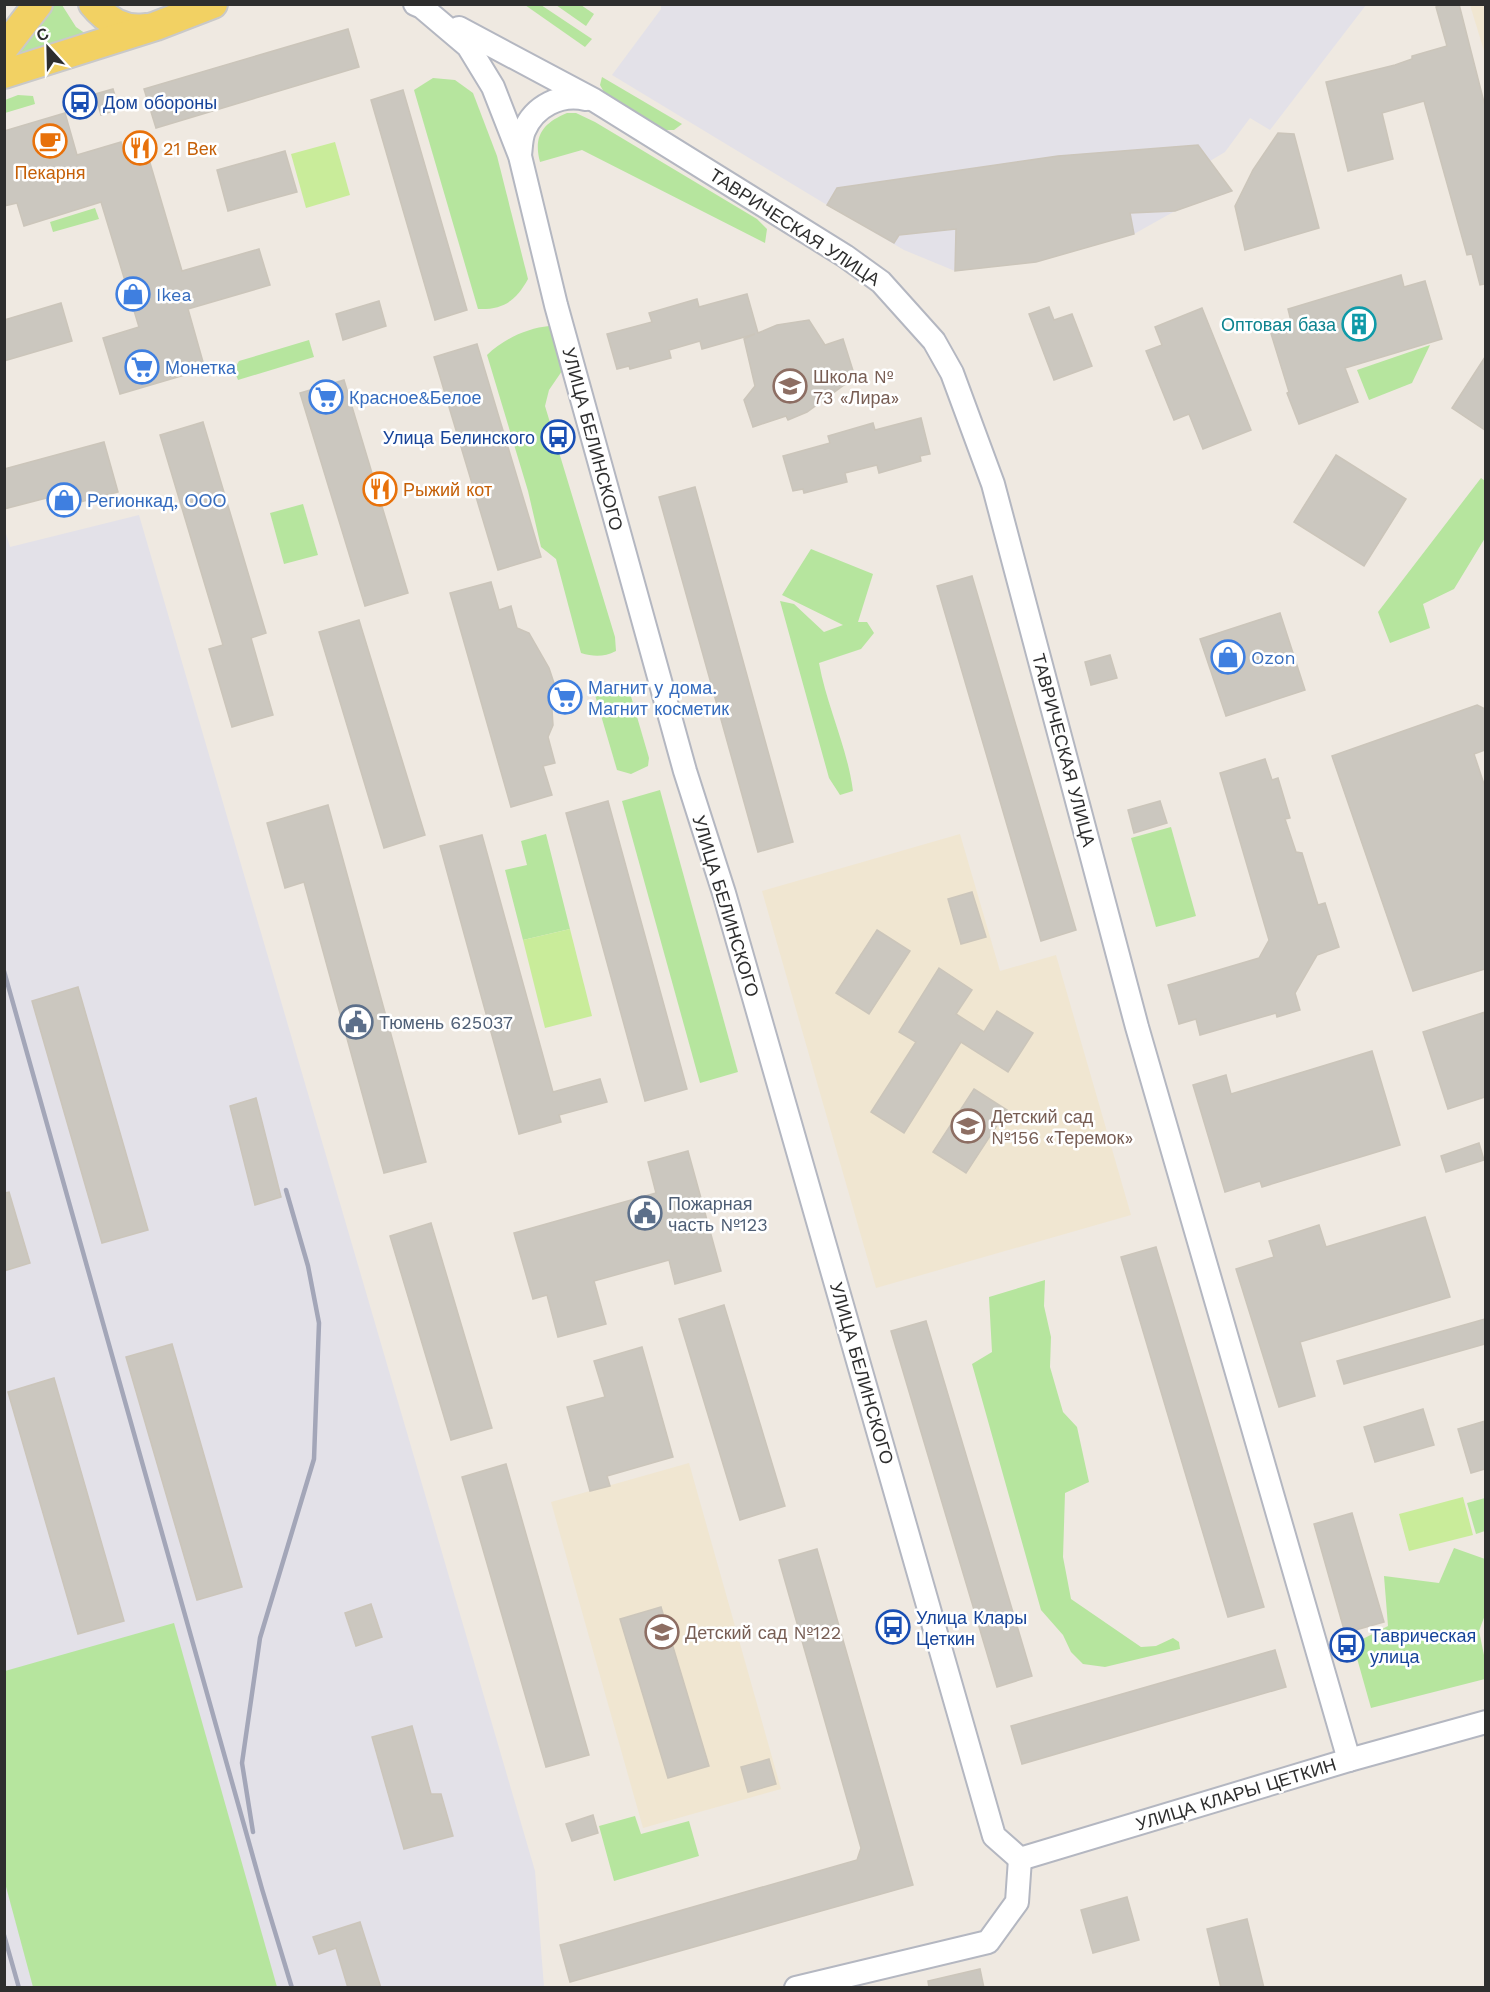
<svg xmlns="http://www.w3.org/2000/svg" width="1490" height="1992" viewBox="0 0 1490 1992" font-family="'Work Sans',sans-serif">
<rect width="100%" height="100%" fill="#efe9e1"/>
<g fill="#e3e1e8">
<path d="M 661,5 L 1366,5 L 1270,130 L 1250,118 L 1225,152 L 1210,161 L 1218,174 L 1225,194 L 1175,211 L 1134,234 L 1036,262 L 955,271 L 904,250 L 827,205 L 612,75 L 661,9 Z"/>
<path d="M 139,515 L 535,1871 L 544,1987 L 5,1987 L 4,527 L 10,547 Z"/>
</g>
<g fill="#f0e6d1">
<path d="M 1470,5 L 1485,5 L 1485,54 Z"/>
<path d="M 960,834 L 1000,971 L 1056,955 L 1131,1215 L 876,1288 L 762,891 Z"/>
<path d="M 689,1463 L 781,1789 L 643,1828 L 551,1502 Z"/>
</g>
<g fill="#b6e59e">
<path d="M 42,5 L 62,5 L 76,27 L 89,36 L 5,66 Z"/>
<path d="M 525,5 L 541,5 L 592,39 L 585,47 Z"/>
<path d="M 556,5 L 581,5 L 594,14 L 586,26 Z"/>
<path d="M 602,77 L 682,124 L 674,130 L 664,130 L 605,94 L 600,85 Z"/>
<path d="M 433,78 L 455,80 L 473,93 L 497,156 L 528,279 C 516,301 503,310 478,309 L 414,90 Z"/>
<path d="M 18,95 L 33,96 L 35,104 L 5,113 L 5,100 Z"/>
<path d="M 567,113 L 576,113 L 595,122 L 757,219 L 767,229 L 765,243 L 582,150 L 540,162 C 533,136 543,123 567,113 Z"/>
<path d="M 95,208 L 99,219 L 53,232 L 50,222 Z"/>
<path d="M 549,326 L 562,371 L 549,390 L 545,406 L 615,637 L 616,651 C 604,657 594,657 581,653 L 556,559 L 541,547 L 528,491 L 487,355 C 503,339 528,328 549,326 Z"/>
<path d="M 309,340 L 314,357 L 238,380 L 234,370 L 239,361 Z"/>
<path d="M 1430,345 L 1412,383 L 1369,400 L 1357,370 Z"/>
<path d="M 1481,478 L 1485,481 L 1485,538 L 1454,589 L 1423,604 L 1430,628 L 1390,643 L 1378,612 Z"/>
<path d="M 303,504 L 318,555 L 284,564 L 270,513 Z"/>
<path d="M 811,549 L 873,574 L 858,622 L 867,622 L 874,633 L 861,649 L 819,663 C 827,707 847,746 853,791 L 840,795 L 829,778 L 780,601 L 794,604 L 824,632 L 843,625 L 782,595 Z"/>
<path d="M 619,681 L 628,686 L 649,758 L 648,766 L 631,774 L 617,770 L 595,695 L 601,686 Z"/>
<path d="M 660,790 L 738,1072 L 700,1083 L 622,801 Z"/>
<path d="M 1171,827 L 1196,916 L 1156,927 L 1131,838 Z"/>
<path d="M 546,834 L 570,929 L 523,940 L 505,870 L 527,865 L 521,841 Z"/>
<path d="M 1045,1280 L 1044,1306 L 1051,1337 L 1050,1367 L 1063,1412 L 1077,1427 L 1089,1482 L 1065,1493 L 1063,1557 L 1071,1599 L 1141,1647 L 1156,1646 L 1173,1638 L 1179,1642 L 1180,1649 L 1105,1667 L 1083,1664 L 1071,1652 L 1063,1635 L 1041,1610 L 972,1364 L 992,1352 L 989,1297 Z"/>
<path d="M 1485,1498 L 1485,1531 L 1476,1534 L 1467,1503 Z"/>
<path d="M 1454,1548 L 1485,1559 L 1485,1615 L 1479,1631 L 1485,1660 L 1485,1679 L 1371,1708 L 1353,1644 L 1388,1626 L 1384,1576 L 1439,1583 Z"/>
<path d="M 174,1623 L 277,1987 L 33,1987 L 5,1883 L 5,1671 Z"/>
<path d="M 635,1816 L 641,1834 L 689,1821 L 699,1856 L 614,1881 L 599,1826 Z"/>
</g>
<g fill="#c9ec9a">
<path d="M 335,142 L 350,195 L 306,208 L 291,154 Z"/>
<path d="M 570,929 L 592,1016 L 545,1028 L 523,940 Z"/>
<path d="M 1463,1497 L 1473,1535 L 1409,1551 L 1399,1514 Z"/>
</g>
<g fill="#cbc7bf" stroke="#cbc5ba" stroke-width="1.5">
<path d="M 1445,4 L 1459,4 L 1485,106 L 1485,284 L 1480,285 L 1472,254 L 1467,255 L 1424,101 L 1382,113 L 1393,159 L 1348,171 L 1326,82 L 1395,65 L 1412,59 L 1412,56 L 1447,46 L 1436,7 Z"/>
<path d="M 348,29 L 359,67 L 156,128 L 144,89 Z"/>
<path d="M 113,89 L 119,109 L 101,115 L 95,94 Z"/>
<path d="M 403,90 L 467,310 L 435,320 L 371,100 Z"/>
<path d="M 65,113 L 77,155 L 121,142 L 124,152 L 145,146 L 182,271 L 259,249 L 270,285 L 188,309 L 205,369 L 120,394 L 103,338 L 139,327 L 101,202 L 24,226 L 17,203 L 4,206 L 4,131 Z"/>
<path d="M 1278,133 L 1294,134 L 1319,228 L 1245,250 L 1235,206 L 1253,170 Z"/>
<path d="M 1198,145 L 1232,191 L 1175,211 L 1130,213 L 1134,234 L 1036,262 L 955,271 L 956,229 L 899,235 L 894,243 L 827,205 L 837,188 L 1058,156 Z"/>
<path d="M 285,151 L 297,192 L 228,211 L 217,170 Z"/>
<path d="M 1401,275 L 1404,287 L 1425,281 L 1442,339 L 1345,368 L 1358,402 L 1299,424 L 1287,393 L 1289,392 L 1269,327 L 1291,321 L 1288,309 Z"/>
<path d="M 747,294 L 758,333 L 777,325 L 809,320 L 825,345 L 843,339 L 855,377 L 807,412 L 788,420 L 786,416 L 753,427 L 744,400 L 755,386 L 744,339 L 755,334 L 702,349 L 700,341 L 669,350 L 671,358 L 630,369 L 629,366 L 617,369 L 607,334 L 652,322 L 649,313 L 697,299 L 699,307 Z"/>
<path d="M 379,301 L 386,326 L 343,340 L 336,314 Z"/>
<path d="M 61,303 L 72,341 L 4,361 L 4,320 Z"/>
<path d="M 1049,307 L 1054,320 L 1072,314 L 1092,366 L 1054,380 L 1029,314 Z"/>
<path d="M 1202,308 L 1251,430 L 1203,449 L 1189,414 L 1174,420 L 1146,351 L 1162,345 L 1155,327 Z"/>
<path d="M 477,344 L 541,557 L 498,570 L 434,357 Z"/>
<path d="M 1485,357 L 1485,430 L 1452,408 Z"/>
<path d="M 344,380 L 408,593 L 365,606 L 300,393 Z"/>
<path d="M 921,418 L 930,454 L 920,456 L 921,461 L 879,473 L 877,465 L 845,473 L 847,482 L 804,493 L 803,489 L 793,491 L 783,456 L 830,443 L 828,436 L 873,423 L 875,430 Z"/>
<path d="M 203,422 L 266,633 L 251,638 L 273,715 L 232,727 L 209,649 L 223,645 L 160,435 Z"/>
<path d="M 104,442 L 118,492 L 65,506 L 62,494 L 4,509 L 4,469 Z"/>
<path d="M 1336,455 L 1406,499 L 1364,566 L 1294,522 Z"/>
<path d="M 695,487 L 793,842 L 758,852 L 659,497 Z"/>
<path d="M 972,576 L 1076,930 L 1041,941 L 937,586 Z"/>
<path d="M 491,582 L 499,610 L 511,606 L 517,628 L 529,633 L 549,668 L 556,689 L 552,710 L 553,725 L 548,737 L 555,763 L 543,766 L 552,795 L 511,807 L 450,593 Z"/>
<path d="M 1280,613 L 1305,690 L 1226,716 L 1200,639 Z"/>
<path d="M 359,620 L 425,835 L 384,848 L 319,632 Z"/>
<path d="M 1110,655 L 1117,678 L 1091,685 L 1085,662 Z"/>
<path d="M 1477,705 L 1485,709 L 1485,750 L 1474,754 L 1485,787 L 1485,969 L 1413,991 L 1332,756 Z"/>
<path d="M 1265,759 L 1272,780 L 1278,778 L 1290,818 L 1285,819 L 1296,852 L 1302,853 L 1318,905 L 1325,903 L 1339,947 L 1317,955 L 1295,993 L 1300,1010 L 1277,1017 L 1276,1013 L 1200,1035 L 1196,1019 L 1179,1024 L 1168,985 L 1259,958 L 1269,940 L 1220,773 Z"/>
<path d="M 608,801 L 687,1089 L 645,1101 L 566,813 Z"/>
<path d="M 1160,801 L 1167,823 L 1134,833 L 1128,810 Z"/>
<path d="M 328,805 L 426,1162 L 384,1173 L 304,882 L 285,888 L 267,823 Z"/>
<path d="M 482,835 L 553,1092 L 600,1079 L 607,1102 L 559,1115 L 561,1122 L 519,1134 L 440,846 Z"/>
<path d="M 972,892 L 986,937 L 961,944 L 948,899 Z"/>
<path d="M 877,930 L 910,951 L 869,1014 L 836,993 Z"/>
<path d="M 939,968 L 972,990 L 956,1014 L 984,1032 L 997,1011 L 1033,1033 L 1008,1072 L 961,1042 L 904,1133 L 871,1112 L 916,1042 L 899,1032 Z"/>
<path d="M 78,987 L 148,1230 L 102,1243 L 32,1001 Z"/>
<path d="M 1485,1012 L 1485,1097 L 1448,1109 L 1423,1032 Z"/>
<path d="M 1372,1051 L 1400,1145 L 1262,1187 L 1260,1181 L 1225,1192 L 1193,1085 L 1226,1075 L 1231,1094 Z"/>
<path d="M 974,1089 L 1007,1110 L 966,1173 L 933,1152 Z"/>
<path d="M 256,1098 L 281,1197 L 255,1205 L 230,1106 Z"/>
<path d="M 1479,1143 L 1484,1160 L 1446,1172 L 1441,1156 Z"/>
<path d="M 688,1151 L 721,1271 L 675,1284 L 669,1260 L 594,1281 L 606,1324 L 558,1337 L 547,1295 L 533,1299 L 514,1233 L 656,1193 L 648,1162 Z"/>
<path d="M 9,1192 L 30,1263 L 4,1271 L 4,1193 Z"/>
<path d="M 1425,1217 L 1450,1297 L 1300,1342 L 1315,1396 L 1279,1407 L 1236,1269 L 1274,1257 L 1269,1241 L 1319,1225 L 1326,1247 Z"/>
<path d="M 431,1223 L 492,1428 L 451,1440 L 390,1236 Z"/>
<path d="M 1156,1247 L 1264,1607 L 1228,1617 L 1121,1257 Z"/>
<path d="M 724,1305 L 785,1506 L 740,1520 L 679,1319 Z"/>
<path d="M 1485,1319 L 1485,1344 L 1344,1384 L 1337,1361 Z"/>
<path d="M 926,1321 L 1032,1676 L 997,1687 L 891,1331 Z"/>
<path d="M 172,1344 L 242,1587 L 197,1600 L 126,1357 Z"/>
<path d="M 642,1347 L 673,1457 L 607,1476 L 610,1486 L 590,1491 L 567,1407 L 605,1397 L 594,1361 Z"/>
<path d="M 54,1378 L 124,1621 L 78,1634 L 8,1392 Z"/>
<path d="M 1423,1409 L 1434,1445 L 1375,1462 L 1364,1427 Z"/>
<path d="M 1485,1421 L 1485,1469 L 1471,1473 L 1458,1429 Z"/>
<path d="M 506,1464 L 589,1755 L 546,1767 L 462,1477 Z"/>
<path d="M 1352,1513 L 1384,1622 L 1345,1633 L 1314,1524 Z"/>
<path d="M 817,1549 L 913,1885 L 570,1982 L 560,1945 L 857,1860 L 861,1848 L 779,1560 Z"/>
<path d="M 371,1604 L 382,1637 L 356,1646 L 345,1613 Z"/>
<path d="M 661,1607 L 709,1766 L 668,1778 L 620,1619 Z"/>
<path d="M 1275,1650 L 1286,1687 L 1022,1764 L 1011,1726 Z"/>
<path d="M 412,1726 L 431,1794 L 441,1794 L 453,1836 L 404,1849 L 372,1737 Z"/>
<path d="M 769,1759 L 776,1784 L 748,1792 L 741,1767 Z"/>
<path d="M 593,1815 L 598,1833 L 572,1841 L 566,1824 Z"/>
<path d="M 1127,1897 L 1139,1940 L 1093,1953 L 1081,1910 Z"/>
<path d="M 1247,1919 L 1264,1988 L 1221,1988 L 1207,1929 Z"/>
<path d="M 360,1922 L 381,1988 L 348,1988 L 336,1948 L 319,1954 L 313,1937 Z"/>
<path d="M 980,1969 L 984,1988 L 929,1988 L 928,1981 Z"/>
</g>
<g fill="none" stroke-linecap="round" stroke-linejoin="round">
<g stroke="#b4b7c1" stroke-width="26">
<g id="minor">
<path d="M 415,4 L 422,7 L 468,46 L 493,87 L 520,156 L 556,305 L 685,771 L 724,893 L 994,1836 L 1020,1859 L 1349,1760 L 1486,1722"/>
<path d="M 459,28 L 594,100 L 845,256 L 881,282 L 934,341 L 952,373 L 993,484 L 1137,1027 L 1349,1760"/>
<path d="M 520,155 C 521,148 521,138 524,131 C 534,106 561,93 586,99"/>
<path d="M 796,1988 L 988,1942 L 1017,1902 L 1020,1859"/>
</g>
</g>
<g stroke="#c9c9c9" stroke-width="32">
<g id="major">
<path d="M 93,4 C 106,20 124,31 145,28"/>
<path d="M 4,48 L 38,4"/>
<path d="M 4,74 L 156,26 L 213,4"/>
</g>
</g>
<use href="#minor" stroke="#fff" stroke-width="22"/>
<use href="#major" stroke="#f2d163" stroke-width="28"/>
<g stroke="#a3a6b8" stroke-width="4.5">
<path d="M 4,971 L 262,1889 L 292,1988"/>
<path d="M 253,1832 L 242,1763 L 260,1638 L 314,1459 L 319,1323 L 308,1266 L 286,1190"/>
<path d="M 4,1935 L 19,1988"/>
</g>
</g>
<defs>
<g id="bus-ring" transform="scale(1.725)"><circle r="9.5" fill="#fff" stroke="#1a4fb4" stroke-width="1.5"/><path d="M-5-6H5V4H4V6H2V4H-2V6H-4V4H-5ZM-3.5-4V0h7V-4ZM-3.5 1.2v1.5H-2V1.2ZM2 1.2v1.5H3.5V1.2Z" fill="#1a4fb4"/></g>
<g id="cafe-ring" transform="scale(1.725)"><circle r="9.5" fill="#fff" stroke="#e8710a" stroke-width="1.5"/><path d="M-5.5-4.5H6V0H3Q3 3.5 0 3.5H-2.5Q-5.5 3.5-5.5 0ZM3-3.2v2h1.7v-2ZM-6 4.5H4V6H-6Z" fill="#e8710a"/></g>
<g id="restaurant-ring" transform="scale(1.725)"><circle r="9.5" fill="#fff" stroke="#e8710a" stroke-width="1.5"/><path d="M-5-6h1v4h1v-4h1v4h1v-4h1v5L-1.5 .5V6h-2V.5L-5-1ZM5-6V6H3V1.5H1.5Q1.5-4 5-6Z" fill="#e8710a"/></g>
<g id="shop-ring" transform="scale(1.725)"><circle r="9.5" fill="#fff" stroke="#3f7fe0" stroke-width="1.5"/><path d="M-5-2.5h2.3a2.7 3.5 0 0 1 5.4 0H5L5.5 6h-11ZM-1.5-2.5h3a1.5 2.3 0 0 0-3 0Z" fill="#3f7fe0"/></g>
<g id="building-ring" transform="scale(1.725)"><circle r="9.5" fill="#fff" stroke="#0f9aa8" stroke-width="1.5"/><path d="M-4-6H4V6H1V3H-1V6H-4ZM-2.5-4.3h1.7v1.8h-1.7ZM.8-4.3h1.7v1.8H.8ZM-2.5-1h1.7V.8h-1.7ZM.8-1h1.7V.8H.8Z" fill="#0f9aa8"/></g>
<g id="supermarket-ring" transform="scale(1.725)"><circle r="9.5" fill="#fff" stroke="#3f7fe0" stroke-width="1.5"/><path d="M-6-5.5h2.5l.6 2H6L4.5 2H-2.5L-4.4-4H-6ZM-1.5 3.2a1.3 1.3 0 1 0 .1 0ZM3 3.2a1.3 1.3 0 1 0 .1 0Z" fill="#3f7fe0"/></g>
<g id="school-ring" transform="scale(1.725)"><circle r="9.5" fill="#fff" stroke="#8d6e63" stroke-width="1.5"/><path d="M0-5L7-2L0 1L-7-2ZM-4 1L0 2.5L4 1V4Q0 6-4 4Z" fill="#8d6e63"/></g>
<g id="civic-ring" transform="scale(1.725)"><circle r="9.5" fill="#fff" stroke="#5c6f8a" stroke-width="1.5"/><path d="M-.6-6.5H3V-4.5H.6V-3L4-1V1h2V6H-6V1h2V-1L-.6-3ZM-1.2 2.5V6h2.4V2.5Z" fill="#5c6f8a"/></g>
</defs>
<g fill-rule="evenodd">
<use href="#bus-ring" x="80" y="102"/>
<use href="#cafe-ring" x="50" y="141"/>
<use href="#restaurant-ring" x="140" y="148"/>
<use href="#shop-ring" x="133" y="294"/>
<use href="#building-ring" x="1359" y="324"/>
<use href="#supermarket-ring" x="142" y="367"/>
<use href="#school-ring" x="790" y="386"/>
<use href="#supermarket-ring" x="326" y="397"/>
<use href="#bus-ring" x="558" y="437"/>
<use href="#restaurant-ring" x="380" y="489"/>
<use href="#shop-ring" x="64" y="500"/>
<use href="#shop-ring" x="1228" y="657"/>
<use href="#supermarket-ring" x="565" y="697"/>
<use href="#civic-ring" x="356" y="1022"/>
<use href="#school-ring" x="968" y="1126"/>
<use href="#civic-ring" x="645" y="1213"/>
<use href="#bus-ring" x="893" y="1627"/>
<use href="#school-ring" x="662" y="1632"/>
<use href="#bus-ring" x="1347" y="1645"/>
</g>
<g text-anchor="middle" dominant-baseline="central" stroke-width="5" stroke-linejoin="round" paint-order="stroke">
<g font-size="18" fill="#164399" stroke="#fff" text-anchor="start">
<text x="103" y="102">Дом обороны</text>
<text x="535" y="437" text-anchor="end">Улица Белинского</text>
<text x="916" y="1617">Улица Клары<tspan x="916" dy="21">Цеткин</tspan></text>
<text x="1370" y="1635">Таврическая<tspan x="1370" dy="21">улица</tspan></text>
</g>
<g font-size="18" fill="#c56008" stroke="#fff" text-anchor="start">
<text x="163" y="148">21 Век</text>
<text x="50" y="172" text-anchor="middle">Пекарня</text>
<text x="403" y="489">Рыжий кот</text>
</g>
<g font-size="18" fill="#2e2e2e" stroke="#fff">
<text transform="translate(795 227) rotate(33)">ТАВРИЧЕСКАЯ УЛИЦА</text>
<text transform="translate(593 439) rotate(75)">УЛИЦА БЕЛИНСКОГО</text>
<text transform="translate(1064 750) rotate(75)">ТАВРИЧЕСКАЯ УЛИЦА</text>
<text transform="translate(726 906) rotate(73)">УЛИЦА БЕЛИНСКОГО</text>
<text transform="translate(862 1373) rotate(74)">УЛИЦА БЕЛИНСКОГО</text>
<text transform="translate(1236 1794) rotate(-17)">УЛИЦА КЛАРЫ ЦЕТКИН</text>
</g>
<g font-size="18" fill="#366cbe" stroke="#fff" text-anchor="start">
<text x="156" y="294">Ikea</text>
<text x="165" y="367">Монетка</text>
<text x="349" y="397">Красное&amp;Белое</text>
<text x="87" y="500">Регионкад, ООО</text>
<text x="1251" y="657">Ozon</text>
<text x="588" y="687">Магнит у дома.<tspan x="588" dy="21">Магнит косметик</tspan></text>
</g>
<g font-size="18" fill="#0d838f" stroke="#fff" text-anchor="end">
<text x="1336" y="324">Оптовая база</text>
</g>
<g font-size="18" fill="#785e54" stroke="#fff" text-anchor="start">
<text x="813" y="376">Школа №<tspan x="813" dy="21">73 «Лира»</tspan></text>
<text x="991" y="1116">Детский сад<tspan x="991" dy="21">№156 «Теремок»</tspan></text>
<text x="685" y="1632">Детский сад №122</text>
</g>
<g font-size="18" fill="#4e5e75" stroke="#fff" text-anchor="start">
<text x="379" y="1022">Тюмень 625037</text>
<text x="668" y="1203">Пожарная<tspan x="668" dy="21">часть №123</tspan></text>
</g>
</g>
<rect width="1490" height="1992" fill="none" stroke="#2e2e2e" stroke-width="12"/>
<g transform="translate(48 48) rotate(338)" stroke="#ffffff" stroke-width="4.5" paint-order="stroke">
<path d="M0-4.5L10 22L0 15L-10 22Z" fill="#2e2e2e"/>
<text y="-9" font-size="16" font-weight="bold" text-anchor="middle" fill="#2e2e2e">С</text>
</g>
</svg>
